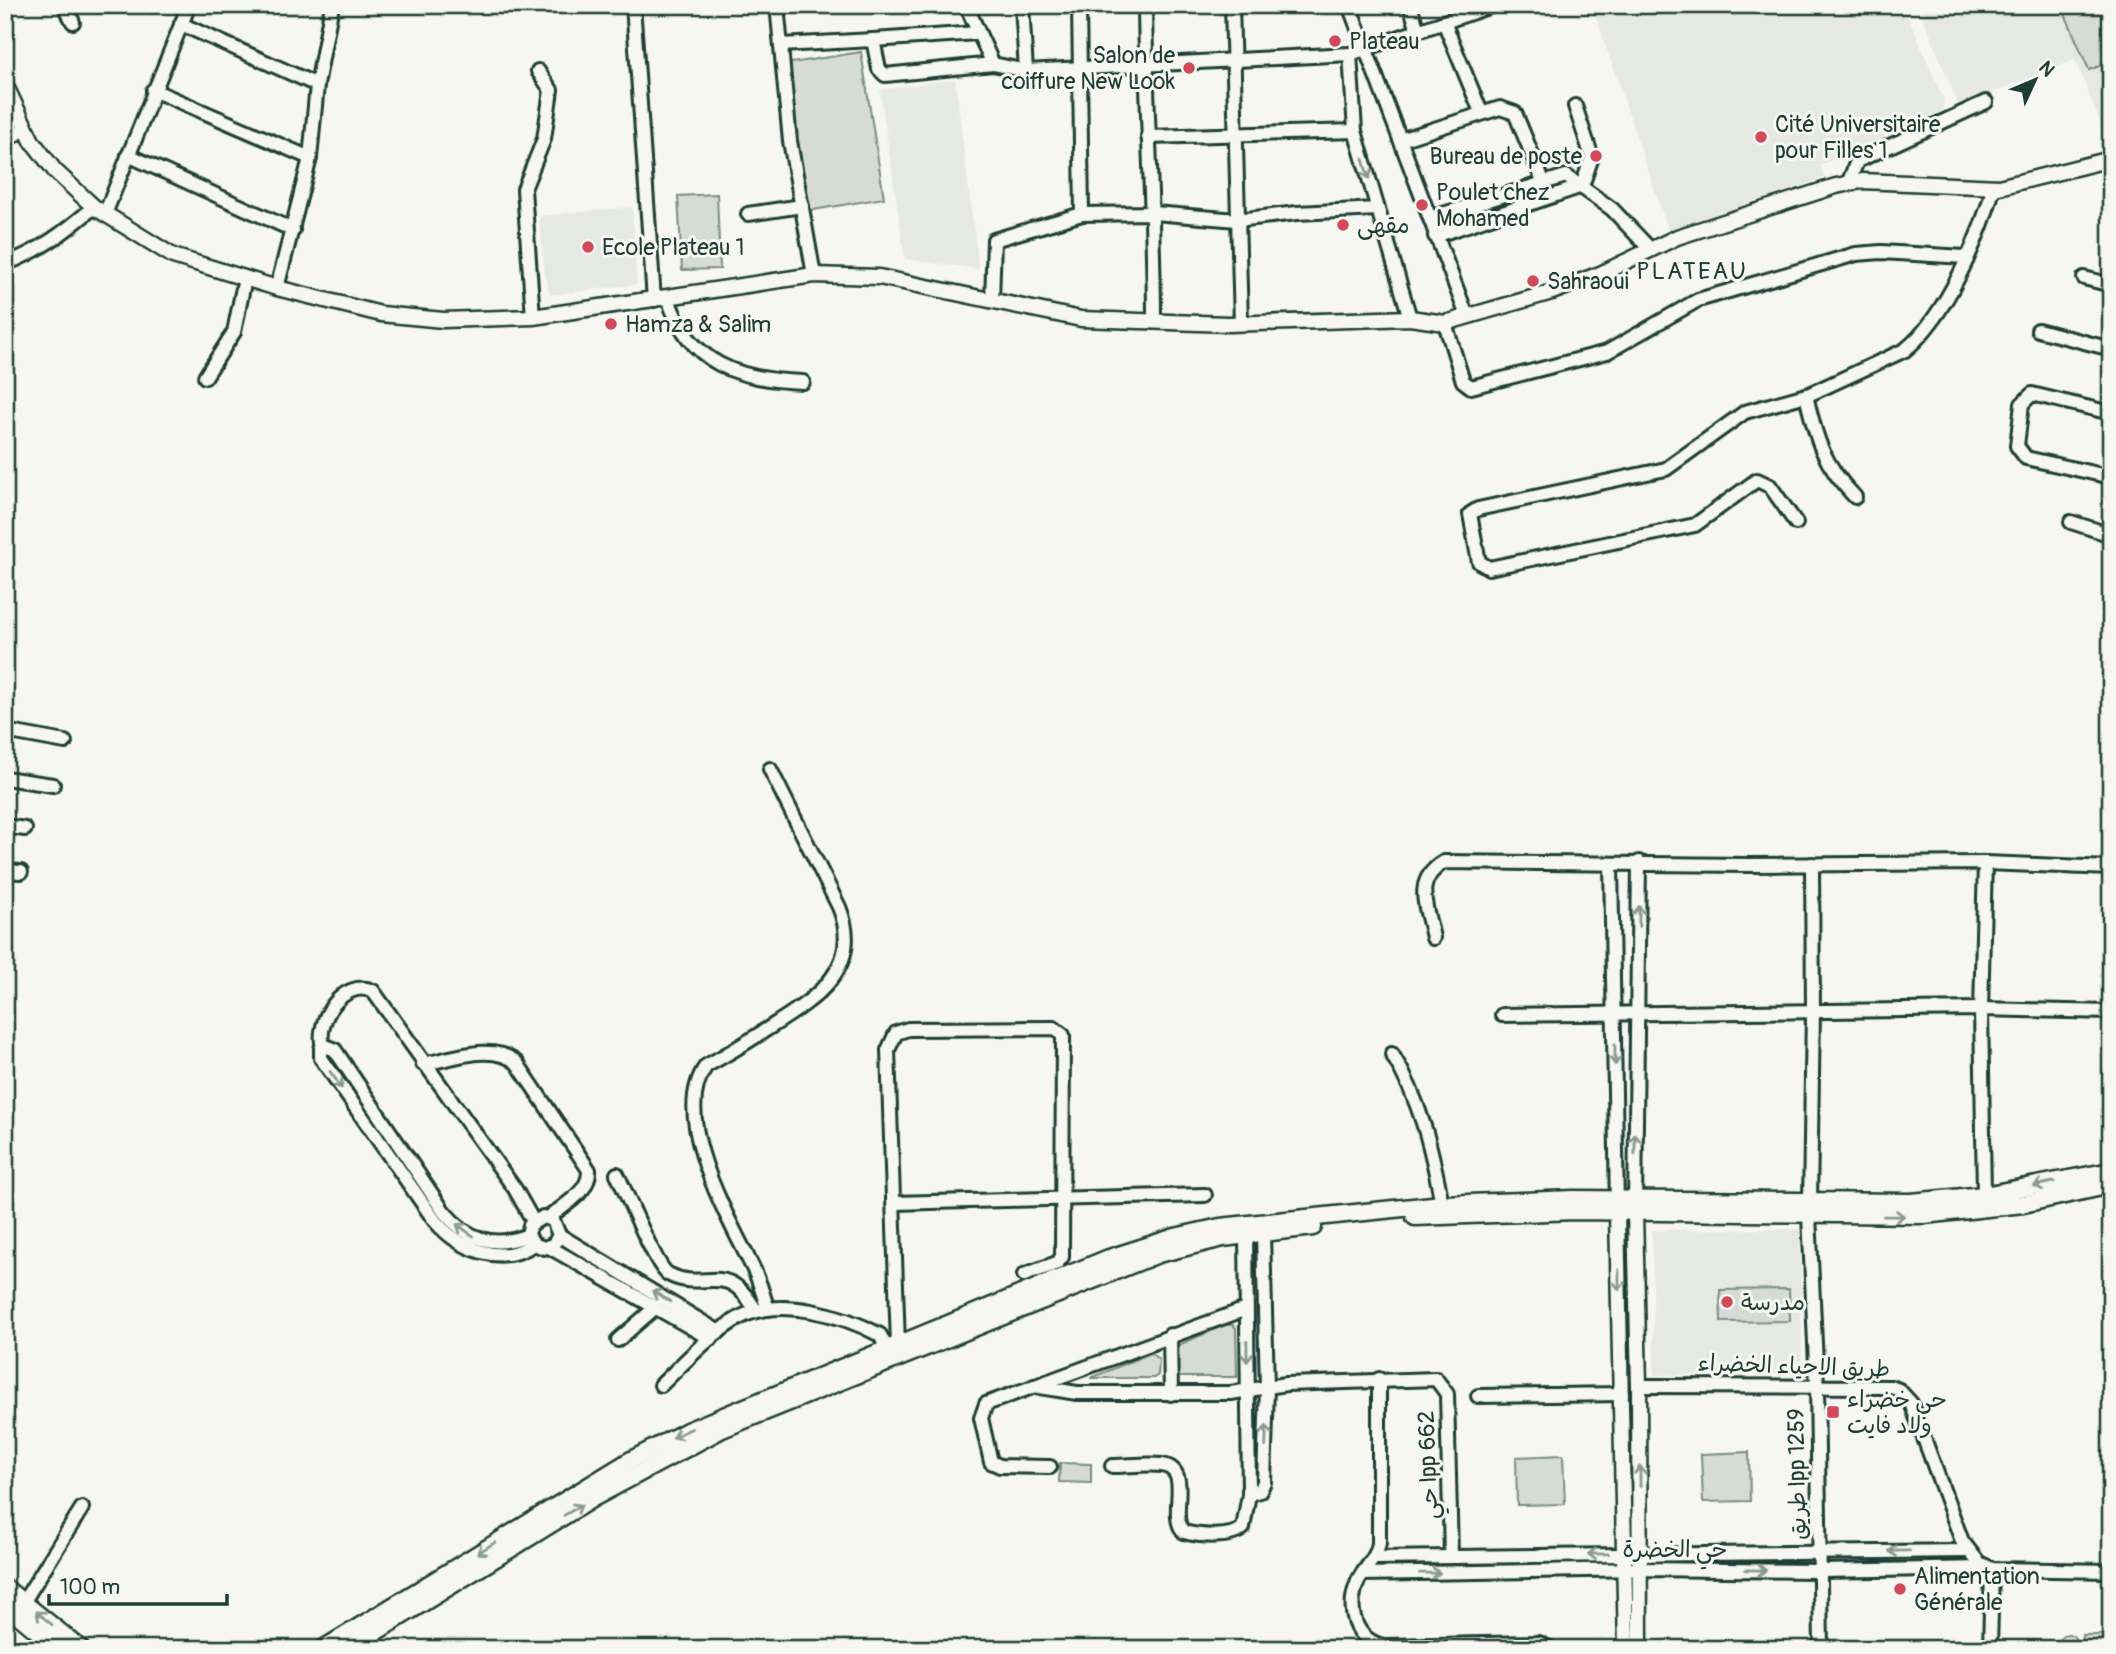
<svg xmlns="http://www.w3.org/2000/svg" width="2116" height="1654" viewBox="0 0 2116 1654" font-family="Pangolin,'Playpen Sans Arabic',sans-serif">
<rect width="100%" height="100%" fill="#f6f6f2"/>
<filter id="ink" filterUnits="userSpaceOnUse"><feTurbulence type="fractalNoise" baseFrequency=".0143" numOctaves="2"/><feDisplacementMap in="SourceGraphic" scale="14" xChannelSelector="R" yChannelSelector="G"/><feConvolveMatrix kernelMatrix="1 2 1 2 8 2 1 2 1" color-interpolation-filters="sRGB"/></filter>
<g filter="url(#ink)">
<g fill="#e6e8e4">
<path d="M 1592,5 L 1903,5 L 1944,100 L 1942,111 L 1820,165 L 1824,177 L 1819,180 L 1668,230 Z"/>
<path d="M 1918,5 L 2111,5 L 2111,149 L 2075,60 L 1959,106 Z"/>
<path d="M 955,79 L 971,208 L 979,269 L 905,259 L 880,90 Z"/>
<path d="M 632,207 L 637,284 L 550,295 L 545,274 L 539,216 Z"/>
<path d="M 1800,1229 L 1802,1374 L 1654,1375 L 1652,1230 Z"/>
</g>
<g fill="#d6dbd6" stroke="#7a8c85" stroke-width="2">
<path d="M 2086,5 L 2101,5 L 2111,27 L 2111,62 L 2089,70 L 2065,14 Z"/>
<path d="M 861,52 L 884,198 L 807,211 L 785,64 Z"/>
<path d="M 717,194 L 720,269 L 682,270 L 678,196 Z"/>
<path d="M 1789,1289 L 1790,1321 L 1721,1322 L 1720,1290 Z"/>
<path d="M 1225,1325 L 1233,1325 L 1236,1328 L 1237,1377 L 1178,1377 L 1178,1349 L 1181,1344 Z"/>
<path d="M 1151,1353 L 1159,1360 L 1158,1375 L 1154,1378 L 1091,1378 Z"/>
<path d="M 1749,1452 L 1750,1501 L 1703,1502 L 1701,1454 Z"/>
<path d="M 1563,1455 L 1565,1504 L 1517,1505 L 1516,1457 Z"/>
<path d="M 1060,1463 L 1091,1464 L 1091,1483 L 1059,1482 Z"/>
<circle cx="2068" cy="1642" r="8"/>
<path d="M 2082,1635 L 2106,1635 L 2106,1649 L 2083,1649 Z"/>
<path d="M 1755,1640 L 1755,1649 L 1708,1649 L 1708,1641 Z"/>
<path d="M 1934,1641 L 1934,1649 L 1887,1649 L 1886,1642 Z"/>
</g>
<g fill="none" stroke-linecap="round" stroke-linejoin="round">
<g stroke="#1f3d34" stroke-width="18">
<g id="minor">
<path d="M 64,5 L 73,22"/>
<path d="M 633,5 L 654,300"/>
<path d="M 777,5 L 790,141 L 814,275"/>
<path d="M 966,5 L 993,64"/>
<path d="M 1022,5 L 1026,71"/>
<path d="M 1079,5 L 1082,214"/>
<path d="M 1145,5 C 1146,111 1154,216 1154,321"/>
<path d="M 1232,5 L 1241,323"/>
<path d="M 1349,5 L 1467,316"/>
<path d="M 1410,5 L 1418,31"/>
<path d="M 1444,22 L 1481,112"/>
<path d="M 181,24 L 317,85"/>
<path d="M 873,40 L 978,33"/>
<path d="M 781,45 L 873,40 L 879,69 L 885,75 L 993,64 L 1026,71 L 1350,54 L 1494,5"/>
<path d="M 1350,54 L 1355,131 L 1410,318"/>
<path d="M 153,90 L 310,158"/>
<path d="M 1148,137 L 1355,131"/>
<path d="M 5,140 L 26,129"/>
<path d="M 1400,140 L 1500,108 L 1515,113 L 1543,181"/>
<path d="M 128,155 L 293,230"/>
<path d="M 1848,184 L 1857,161 L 1986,102"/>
<path d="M 105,214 L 189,5"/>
<path d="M 748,214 L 802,206"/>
<path d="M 1430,218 L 1566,176 L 1612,209 L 1650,249"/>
<path d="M 1435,236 L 1582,186 L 1592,157 L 1575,106"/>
<path d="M 5,264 C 40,251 66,231 94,207"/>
<path d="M 2084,278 L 2111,285"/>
<path d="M 277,288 L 310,158 L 317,85 L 332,5"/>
<path d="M 668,298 C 689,365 740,380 803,382"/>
<path d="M 992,301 L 994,240 L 1082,214 L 1154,213 L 1237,220 L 1297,213 L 1378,209"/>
<path d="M 533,317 L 524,189 L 544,139 L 551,90 L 538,71"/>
<path d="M 1445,323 L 1463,381 L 1471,387 L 1607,352 L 1698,300 L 1856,254 L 1881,252 L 1965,257"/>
<path d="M 2038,330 L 2111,349"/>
<path d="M 205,377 L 234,332 L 245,278"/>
<path d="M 1806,395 C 1816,439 1823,464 1855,497"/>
<path d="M 2111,413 L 2032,394 L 2022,404 L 2017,446 L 2026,458 L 2111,477"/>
<path d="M 2071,522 L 2111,535"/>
<path d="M 1796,523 L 1770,486 L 1757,480 L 1695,525 L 1489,568 L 1479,562 L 1470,514 L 1478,509 L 1666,469 L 1745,412 L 1810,394 L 1905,350 C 1946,317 1979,238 1994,187"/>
<path d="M 5,731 L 65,742"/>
<path d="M 5,778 L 53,785"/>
<path d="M 5,826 L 25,829"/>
<path d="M 1611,864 L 1617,1207"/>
<path d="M 5,871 L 21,872"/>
<path d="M 1433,938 C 1427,906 1412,881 1444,862 L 1750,865 L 1985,863 L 2111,868"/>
<path d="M 1502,1015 L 1981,1009 L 2111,1012"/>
<path d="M 323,1047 C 315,1021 343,978 373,991 L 515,1189 L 533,1221"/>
<path d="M 1392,1054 C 1421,1101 1432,1150 1442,1204"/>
<path d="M 423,1064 C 452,1059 493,1042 517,1063 L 589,1170 C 590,1192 564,1205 548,1218"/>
<path d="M 617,1174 C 626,1192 656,1267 668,1274 C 706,1294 725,1257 756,1311"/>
<path d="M 1984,1195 L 1981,1009 L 1985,863"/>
<path d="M 894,1203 L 1205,1195"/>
<path d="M 1810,1203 L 1813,1011 L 1812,864"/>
<path d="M 1635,1208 L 1639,862"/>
<path d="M 1809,1215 L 1817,1386 L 1821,1649"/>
<path d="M 528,1235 C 494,1249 468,1240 444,1212 L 335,1050 L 326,1046 L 321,1049 L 321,1058 L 435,1221 C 459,1249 500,1267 534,1244 L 544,1248 L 554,1244 L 559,1235 L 553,1220 L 543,1217 L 530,1225 L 528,1235 L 534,1244"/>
<path d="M 559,1235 L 719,1332"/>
<path d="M 549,1247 L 711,1339"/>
<path d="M 768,1309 C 763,1296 760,1281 753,1268 C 729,1219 669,1117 706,1066 C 724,1056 741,1046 758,1035 C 804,1005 867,974 839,907 L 770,769"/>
<path d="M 1170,1335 L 1171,1394"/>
<path d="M 618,1340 L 656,1307"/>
<path d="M 898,1345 L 888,1050 L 896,1033 L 908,1029 L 1054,1028 L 1063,1035 L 1062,1257 L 1057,1263 L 1024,1275"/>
<path d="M 1379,1379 L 1379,1543 C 1377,1559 1364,1568 1358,1581 C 1346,1609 1354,1640 1384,1646 L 1539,1643 L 1551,1649"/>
<path d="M 661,1385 C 685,1362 710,1334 739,1318 C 779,1296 843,1315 880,1335 L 887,1349"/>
<path d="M 1034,1386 L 1077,1393 L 1231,1393 L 1286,1384 L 1436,1379 L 1447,1394 L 1451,1556"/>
<path d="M 1639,1386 L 1891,1387 L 1899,1390 L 1911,1403 L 1962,1541 L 1979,1563 L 1992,1569 L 2111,1571"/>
<path d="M 1478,1396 L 1622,1394"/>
<path d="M 1112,1466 C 1128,1466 1146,1463 1162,1465 C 1194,1470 1167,1516 1184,1532 C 1199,1536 1230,1539 1243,1528 L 1249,1494 L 1246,1235"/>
<path d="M 1050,1467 L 1000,1466 L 991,1462 L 981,1418 L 986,1404 L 1246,1309"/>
<path d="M 1249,1494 L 1260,1491 L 1264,1482 L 1267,1387 L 1263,1233"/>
<path d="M 1374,1558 L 1967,1551"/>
<path d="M 1362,1574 L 1640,1569 L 1820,1571 L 1987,1568"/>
<path d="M 24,1601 L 82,1508"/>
<path d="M 1990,1649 L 1992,1569"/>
</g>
</g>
<g stroke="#1f3d34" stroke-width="19">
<g id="tertiary">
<path d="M 5,84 L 32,141 L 55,171 L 94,207 L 173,256 L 277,288 L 381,314 L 443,320 L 533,317 L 814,275 L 879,277 L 1081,319 L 1228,324 L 1410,318 L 1445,323 L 1552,292 L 1600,274 L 1677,237 L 1836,186 L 1862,181 L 1999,187 L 2111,159"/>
<path d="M 1617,1212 L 1626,1649"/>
<path d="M 1635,1212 L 1639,1386 L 1640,1649"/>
</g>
</g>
<g stroke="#1f3d34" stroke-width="21">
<g id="secondary">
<path d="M 1415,1217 L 1575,1211 L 1924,1215 L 2023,1204 L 2111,1185"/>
<path d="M 5,1588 L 81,1649"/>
<path d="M 5,1604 L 59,1649"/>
<path d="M 323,1649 L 631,1460 L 687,1431 L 1109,1258 L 1175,1237 L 1220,1227 L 1442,1204 L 1574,1199 L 1911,1202 L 1984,1195 L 2111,1171"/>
<path d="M 348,1649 L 593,1498 L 722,1429 L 1158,1254 L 1223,1238 L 1313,1227"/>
</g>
</g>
<use href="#minor" stroke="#f6f6f2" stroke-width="12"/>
<use href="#tertiary" stroke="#f6f6f2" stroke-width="14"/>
<use href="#secondary" stroke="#f6f6f2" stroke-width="16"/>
</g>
<defs><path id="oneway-shaft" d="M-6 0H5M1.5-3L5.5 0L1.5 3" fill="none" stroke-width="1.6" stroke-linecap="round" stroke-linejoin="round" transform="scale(1.75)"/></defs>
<g stroke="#8a9a93">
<use href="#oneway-shaft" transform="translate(1366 169) rotate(73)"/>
<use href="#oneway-shaft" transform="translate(1639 916) rotate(-89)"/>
<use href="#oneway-shaft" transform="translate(1615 1055) rotate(89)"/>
<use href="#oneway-shaft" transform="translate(336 1080) rotate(55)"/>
<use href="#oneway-shaft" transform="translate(1635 1144) rotate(-89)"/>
<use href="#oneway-shaft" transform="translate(2044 1184) rotate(169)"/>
<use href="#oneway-shaft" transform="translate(1894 1216) rotate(-1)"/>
<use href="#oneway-shaft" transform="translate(465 1230) rotate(-145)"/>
<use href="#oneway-shaft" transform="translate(1619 1280) rotate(89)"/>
<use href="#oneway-shaft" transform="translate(661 1296) rotate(-149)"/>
<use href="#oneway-shaft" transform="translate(1247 1352) rotate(89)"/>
<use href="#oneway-shaft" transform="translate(682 1433) rotate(154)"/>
<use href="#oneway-shaft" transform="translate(1266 1436) rotate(-88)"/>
<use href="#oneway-shaft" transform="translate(1640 1476) rotate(-90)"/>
<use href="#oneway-shaft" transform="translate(573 1510) rotate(-31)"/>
<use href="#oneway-shaft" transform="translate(486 1548) rotate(148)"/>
<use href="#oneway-shaft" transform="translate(1899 1551) rotate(179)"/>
<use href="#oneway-shaft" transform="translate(1598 1554) rotate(179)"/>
<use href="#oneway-shaft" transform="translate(1756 1570) rotate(1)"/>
<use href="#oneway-shaft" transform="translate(1430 1573) rotate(-1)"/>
<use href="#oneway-shaft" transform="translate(44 1618) rotate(-140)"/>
</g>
</g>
<g fill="#d1495b" stroke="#f6f6f2" stroke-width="2.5">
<circle cx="1335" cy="41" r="7"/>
<circle cx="1189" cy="68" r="7"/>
<circle cx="1761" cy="137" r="7"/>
<circle cx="1596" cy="156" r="7"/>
<circle cx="1422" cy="205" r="7"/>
<circle cx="1343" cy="225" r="7"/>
<circle cx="588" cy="247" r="7"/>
<circle cx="1533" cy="281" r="7"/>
<circle cx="611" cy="324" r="7"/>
<circle cx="1727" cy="1302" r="7"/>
<rect x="1826" y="1405" width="14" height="14" rx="3.5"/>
<circle cx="1900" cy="1589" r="7"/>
</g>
<g text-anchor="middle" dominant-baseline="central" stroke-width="6" stroke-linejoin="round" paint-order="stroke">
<g font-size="23" fill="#1f3d34" stroke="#f6f6f2" text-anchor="start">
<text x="1349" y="41">Plateau</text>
<text x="1175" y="55" text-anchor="end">Salon de<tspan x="1175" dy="26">coiffure New Look</tspan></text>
<text x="1775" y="124">Cité Universitaire<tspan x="1775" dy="26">pour Filles 1</tspan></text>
<text x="1582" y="156" text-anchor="end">Bureau de poste</text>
<text x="1436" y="192">Poulet chez<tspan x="1436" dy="26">Mohamed</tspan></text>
<text x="1357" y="225">مقهى</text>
<text x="602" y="247">Ecole Plateau 1</text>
<text x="1547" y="281">Sahraoui</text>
<text x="625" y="324">Hamza &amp; Salim</text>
<text x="1741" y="1302">مدرسة</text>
<text x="1847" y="1399">حي خضراء<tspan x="1847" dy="26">ولاد فايت</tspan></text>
<text x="1914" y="1576">Alimentation<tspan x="1914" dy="26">Générale</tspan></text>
</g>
<g font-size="23" fill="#1f3d34" stroke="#f6f6f2">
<text transform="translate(1794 1366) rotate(2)">طريق الاحياء الخضراء</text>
<text transform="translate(1428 1465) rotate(-92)">حي lpp 662</text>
<text transform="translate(1797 1474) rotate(-91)">طريق lpp 1259</text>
<text x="1675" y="1549">حي الخضرة</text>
</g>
<g font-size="24" letter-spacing="2" fill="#1f3d34" stroke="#f6f6f2">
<text x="1692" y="271">PLATEAU</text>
</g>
</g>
<rect width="2116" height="1654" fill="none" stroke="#f6f6f2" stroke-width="28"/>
<rect x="14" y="14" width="2088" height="1626" fill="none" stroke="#1f3d34" stroke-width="2.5" filter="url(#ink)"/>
<g transform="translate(2035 80) rotate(46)" stroke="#f6f6f2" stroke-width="5" paint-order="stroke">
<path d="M0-5L12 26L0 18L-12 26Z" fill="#1f3d34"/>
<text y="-10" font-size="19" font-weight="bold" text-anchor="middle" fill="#1f3d34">N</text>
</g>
<path d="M49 1594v10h178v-10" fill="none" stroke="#1f3d34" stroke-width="3.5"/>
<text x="60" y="1594" font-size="21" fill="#1f3d34" stroke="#f6f6f2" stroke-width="5" paint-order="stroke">100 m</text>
</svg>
